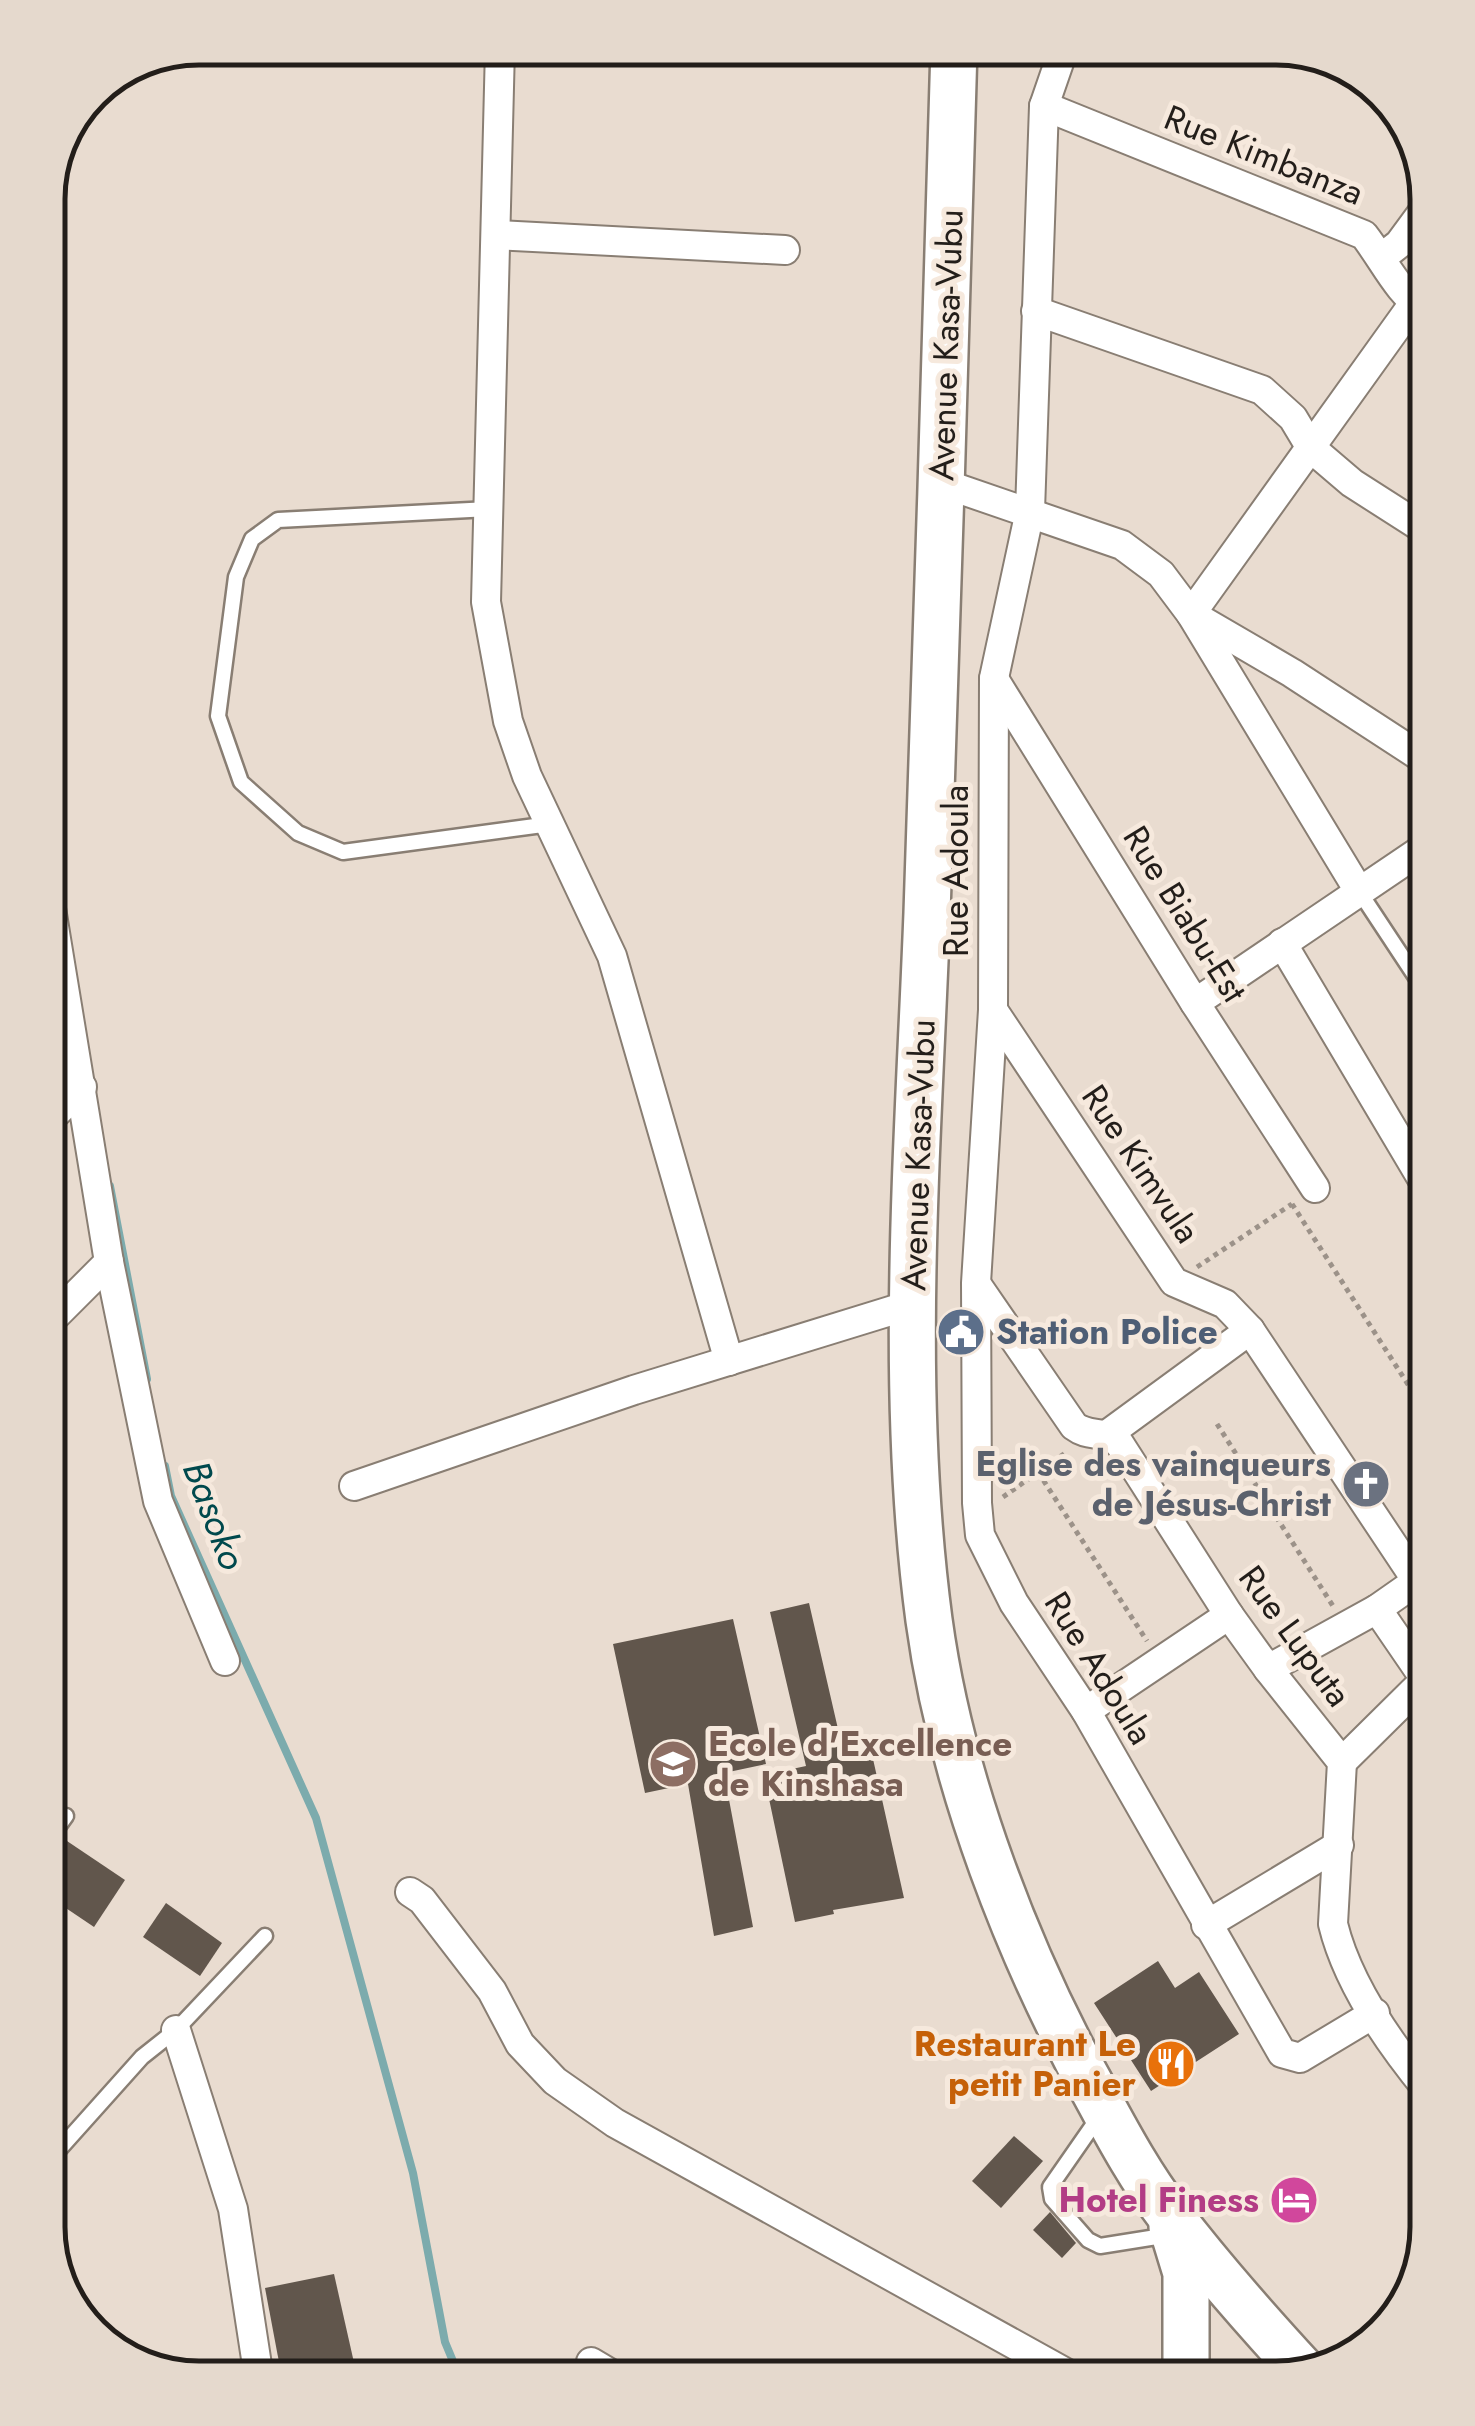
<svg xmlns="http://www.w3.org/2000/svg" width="1475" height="2426" viewBox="0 0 1475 2426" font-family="Jost,sans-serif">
<rect width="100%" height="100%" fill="#e9dcd0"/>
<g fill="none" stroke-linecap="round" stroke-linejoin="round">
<g stroke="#7cabad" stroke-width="8">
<path d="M 48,641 L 61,892"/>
<path d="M 110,1186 L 147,1379"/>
<path d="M 165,1466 L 171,1496 L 316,1818 L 413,2173 L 445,2342 L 460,2378"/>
</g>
</g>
<g fill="#61564c">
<path d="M 1428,235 L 1428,290 L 1409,270 Z"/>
<path d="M 809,1603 L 844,1755 L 871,1750 L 904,1898 L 833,1910 L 834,1914 L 795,1922 L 764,1775 L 806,1766 L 770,1612 Z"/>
<path d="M 733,1619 L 766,1764 L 724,1773 L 753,1927 L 714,1936 L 688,1784 L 645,1793 L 613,1644 Z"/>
<path d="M 64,1839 L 125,1880 L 94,1927 L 48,1896 L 48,1862 Z"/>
<path d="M 166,1903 L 222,1943 L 200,1976 L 143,1937 Z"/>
<path d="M 1158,1961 L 1175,1988 L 1199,1972 L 1239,2034 L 1151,2091 L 1094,2003 Z"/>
<path d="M 1014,2136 L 1043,2161 L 1001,2208 L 972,2181 Z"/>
<path d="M 1050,2212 L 1076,2243 L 1062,2258 L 1033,2230 Z"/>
<path d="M 334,2274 L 355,2367 L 282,2378 L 265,2288 Z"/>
</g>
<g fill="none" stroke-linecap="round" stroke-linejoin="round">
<g stroke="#897e73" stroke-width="19">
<g id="lane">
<path d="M 489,509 L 278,520 L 252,539 L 236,577 L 218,716 L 241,782 L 298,833 L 343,852 L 550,824"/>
<path d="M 1359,891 L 1427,994"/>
<path d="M 48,1841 L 66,1816"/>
<path d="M 1098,2118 L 1050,2187 L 1052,2199 L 1088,2240 L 1100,2246 L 1169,2235"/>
<path d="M 48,2162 L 142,2057 L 176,2030 L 265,1936"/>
</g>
</g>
<g stroke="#897e73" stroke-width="32">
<g id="street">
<path d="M 500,48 L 486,602 L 508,721 L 527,776 L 612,956 L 729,1361"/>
<path d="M 1064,48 L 1044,106 L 1030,511 L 994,678 L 993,1010 L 976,1283 L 977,1503 L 980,1535 L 1014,1603 L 1086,1711 L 1282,2053 L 1300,2058 L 1375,2013"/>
<path d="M 1044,106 L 1364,235 C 1385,262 1397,292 1426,311"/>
<path d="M 496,235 L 785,250"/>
<path d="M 1381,258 L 1399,244 L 1427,206"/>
<path d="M 1036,311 L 1262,390 L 1293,418 L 1311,448 L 1352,483 L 1427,531"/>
<path d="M 942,483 L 1122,545 L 1161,574 L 1191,614 L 1292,673 L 1427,761"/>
<path d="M 994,679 L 1195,1003 L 1315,1188"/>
<path d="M 48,890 L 109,1262 L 158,1501 L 225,1661"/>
<path d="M 1359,891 L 1191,614 L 1414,303"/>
<path d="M 1282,943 L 1427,1187"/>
<path d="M 1195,1003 L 1427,846"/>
<path d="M 993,1010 L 1174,1282 L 1225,1304 L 1250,1330 L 1417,1581"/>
<path d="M 48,1121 L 82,1087"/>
<path d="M 977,1285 L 1074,1426 C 1090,1438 1101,1429 1119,1443 L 1229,1615 L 1268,1669 L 1342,1762 L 1333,1924 C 1347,1982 1390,2044 1427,2089"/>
<path d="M 48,1323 L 109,1262"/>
<path d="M 1108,1434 L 1250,1330"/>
<path d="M 354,1486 L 634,1390 L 913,1304"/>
<path d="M 1377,1609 L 1427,1682"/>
<path d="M 1268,1669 L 1377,1609 L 1427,1574"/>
<path d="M 1086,1711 L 1229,1615"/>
<path d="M 1342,1762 L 1426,1679"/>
<path d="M 410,1892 L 422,1900 L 492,1991 L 520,2044 L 555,2081 L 615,2123 L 1075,2378"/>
<path d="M 1206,1925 L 1339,1845"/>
<path d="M 176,2030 L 233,2209 L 259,2378"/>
<path d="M 591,2362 L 618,2378"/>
</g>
</g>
<g stroke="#897e73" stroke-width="50">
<g id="primary">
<path d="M 954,48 C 946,336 937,625 927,913 C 918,1147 898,1386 929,1620 C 951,1782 1019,1958 1099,2100 C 1120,2139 1142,2179 1169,2214 C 1211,2269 1257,2321 1304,2372"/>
<path d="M 1172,2227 L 1186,2273 L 1186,2378"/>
</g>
</g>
<g stroke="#9c9289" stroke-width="5" stroke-dasharray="5 5" stroke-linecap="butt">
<path d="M 1292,1204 L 1427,1414"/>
<path d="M 1197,1267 L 1292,1204"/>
<path d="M 1217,1424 L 1333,1606"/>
<path d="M 1038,1472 L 1147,1641"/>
<path d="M 1003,1497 L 1068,1451"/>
</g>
<use href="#lane" stroke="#fff" stroke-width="14"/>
<use href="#street" stroke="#fff" stroke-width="28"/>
<use href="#primary" stroke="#fff" stroke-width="45"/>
</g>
<defs>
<g id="civic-disc" transform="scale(2.5)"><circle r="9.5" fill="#5c6f8a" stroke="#f6e9dd"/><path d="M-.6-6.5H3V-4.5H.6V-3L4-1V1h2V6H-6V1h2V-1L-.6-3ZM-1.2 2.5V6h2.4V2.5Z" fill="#fff"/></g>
<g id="church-disc" transform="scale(2.5)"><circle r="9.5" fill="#6b7280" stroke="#f6e9dd"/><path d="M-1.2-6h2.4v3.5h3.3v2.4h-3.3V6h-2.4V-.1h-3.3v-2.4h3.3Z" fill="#fff"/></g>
<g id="school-disc" transform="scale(2.5)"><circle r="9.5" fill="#8d6e63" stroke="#f6e9dd"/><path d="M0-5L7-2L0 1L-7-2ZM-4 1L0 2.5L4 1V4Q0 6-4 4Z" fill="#fff"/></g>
<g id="restaurant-disc" transform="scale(2.5)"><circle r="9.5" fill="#e8710a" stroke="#f6e9dd"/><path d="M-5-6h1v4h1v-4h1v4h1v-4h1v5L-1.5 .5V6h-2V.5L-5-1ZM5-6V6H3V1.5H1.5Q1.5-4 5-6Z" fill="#fff"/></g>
<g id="hotel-disc" transform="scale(2.5)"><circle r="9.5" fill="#d1479c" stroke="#f6e9dd"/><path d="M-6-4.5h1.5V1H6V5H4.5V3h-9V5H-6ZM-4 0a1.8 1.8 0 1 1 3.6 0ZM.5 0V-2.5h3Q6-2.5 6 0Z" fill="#fff"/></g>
</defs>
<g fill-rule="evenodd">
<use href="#civic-disc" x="961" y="1332"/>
<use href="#church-disc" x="1366" y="1484"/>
<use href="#school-disc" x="673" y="1764"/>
<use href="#restaurant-disc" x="1171" y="2064"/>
<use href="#hotel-disc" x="1294" y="2200"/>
</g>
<g text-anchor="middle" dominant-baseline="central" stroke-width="10" stroke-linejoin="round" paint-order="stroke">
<g font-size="35" fill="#231e1a" stroke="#f6e9dd">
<text transform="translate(1264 155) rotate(22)">Rue Kimbanza</text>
<text transform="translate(946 345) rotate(-88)">Avenue Kasa-Vubu</text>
<text transform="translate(956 871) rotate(-90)">Rue Adoula</text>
<text transform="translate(1185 914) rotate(58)">Rue Biabu-Est</text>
<text transform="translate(918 1155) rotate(-88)">Avenue Kasa-Vubu</text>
<text transform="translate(1141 1164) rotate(56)">Rue Kimvula</text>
<text transform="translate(1295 1636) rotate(54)">Rue Luputa</text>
<text transform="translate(1099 1668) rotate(58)">Rue Adoula</text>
</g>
<g font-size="35" font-weight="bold" fill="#4e5e75" stroke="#f6e9dd" text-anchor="start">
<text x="996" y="1332">Station Police</text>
</g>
<g font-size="35" font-weight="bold" fill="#5b616d" stroke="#f6e9dd" text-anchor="end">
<text x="1331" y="1464">Eglise des vainqueurs<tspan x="1331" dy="40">de Jésus-Christ</tspan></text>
</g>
<g font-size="35" font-weight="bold" fill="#785e54" stroke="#f6e9dd" text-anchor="start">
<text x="708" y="1744">Ecole d'Excellence<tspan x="708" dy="40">de Kinshasa</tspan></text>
</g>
<g font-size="35" font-weight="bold" fill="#c56008" stroke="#f6e9dd" text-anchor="end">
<text x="1136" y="2044">Restaurant Le<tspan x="1136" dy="40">petit Panier</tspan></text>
</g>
<g font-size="35" font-weight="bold" fill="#b23c85" stroke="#f6e9dd" text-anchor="end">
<text x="1259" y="2200">Hotel Finess</text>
</g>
<g font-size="38" font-style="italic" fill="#00494d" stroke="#f6e9dd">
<text transform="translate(215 1515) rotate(69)">Basoko</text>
</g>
</g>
<path d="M0 0H1475V2426H0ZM199 65H1276A134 134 0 0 1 1410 199V2227A134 134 0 0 1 1276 2361H199A134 134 0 0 1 65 2227V199A134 134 0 0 1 199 65Z" fill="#e5d9cd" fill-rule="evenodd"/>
<path fill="none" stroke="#231e1a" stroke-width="5" d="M199 65H1276A134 134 0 0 1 1410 199V2227A134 134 0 0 1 1276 2361H199A134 134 0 0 1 65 2227V199A134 134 0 0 1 199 65Z"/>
</svg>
